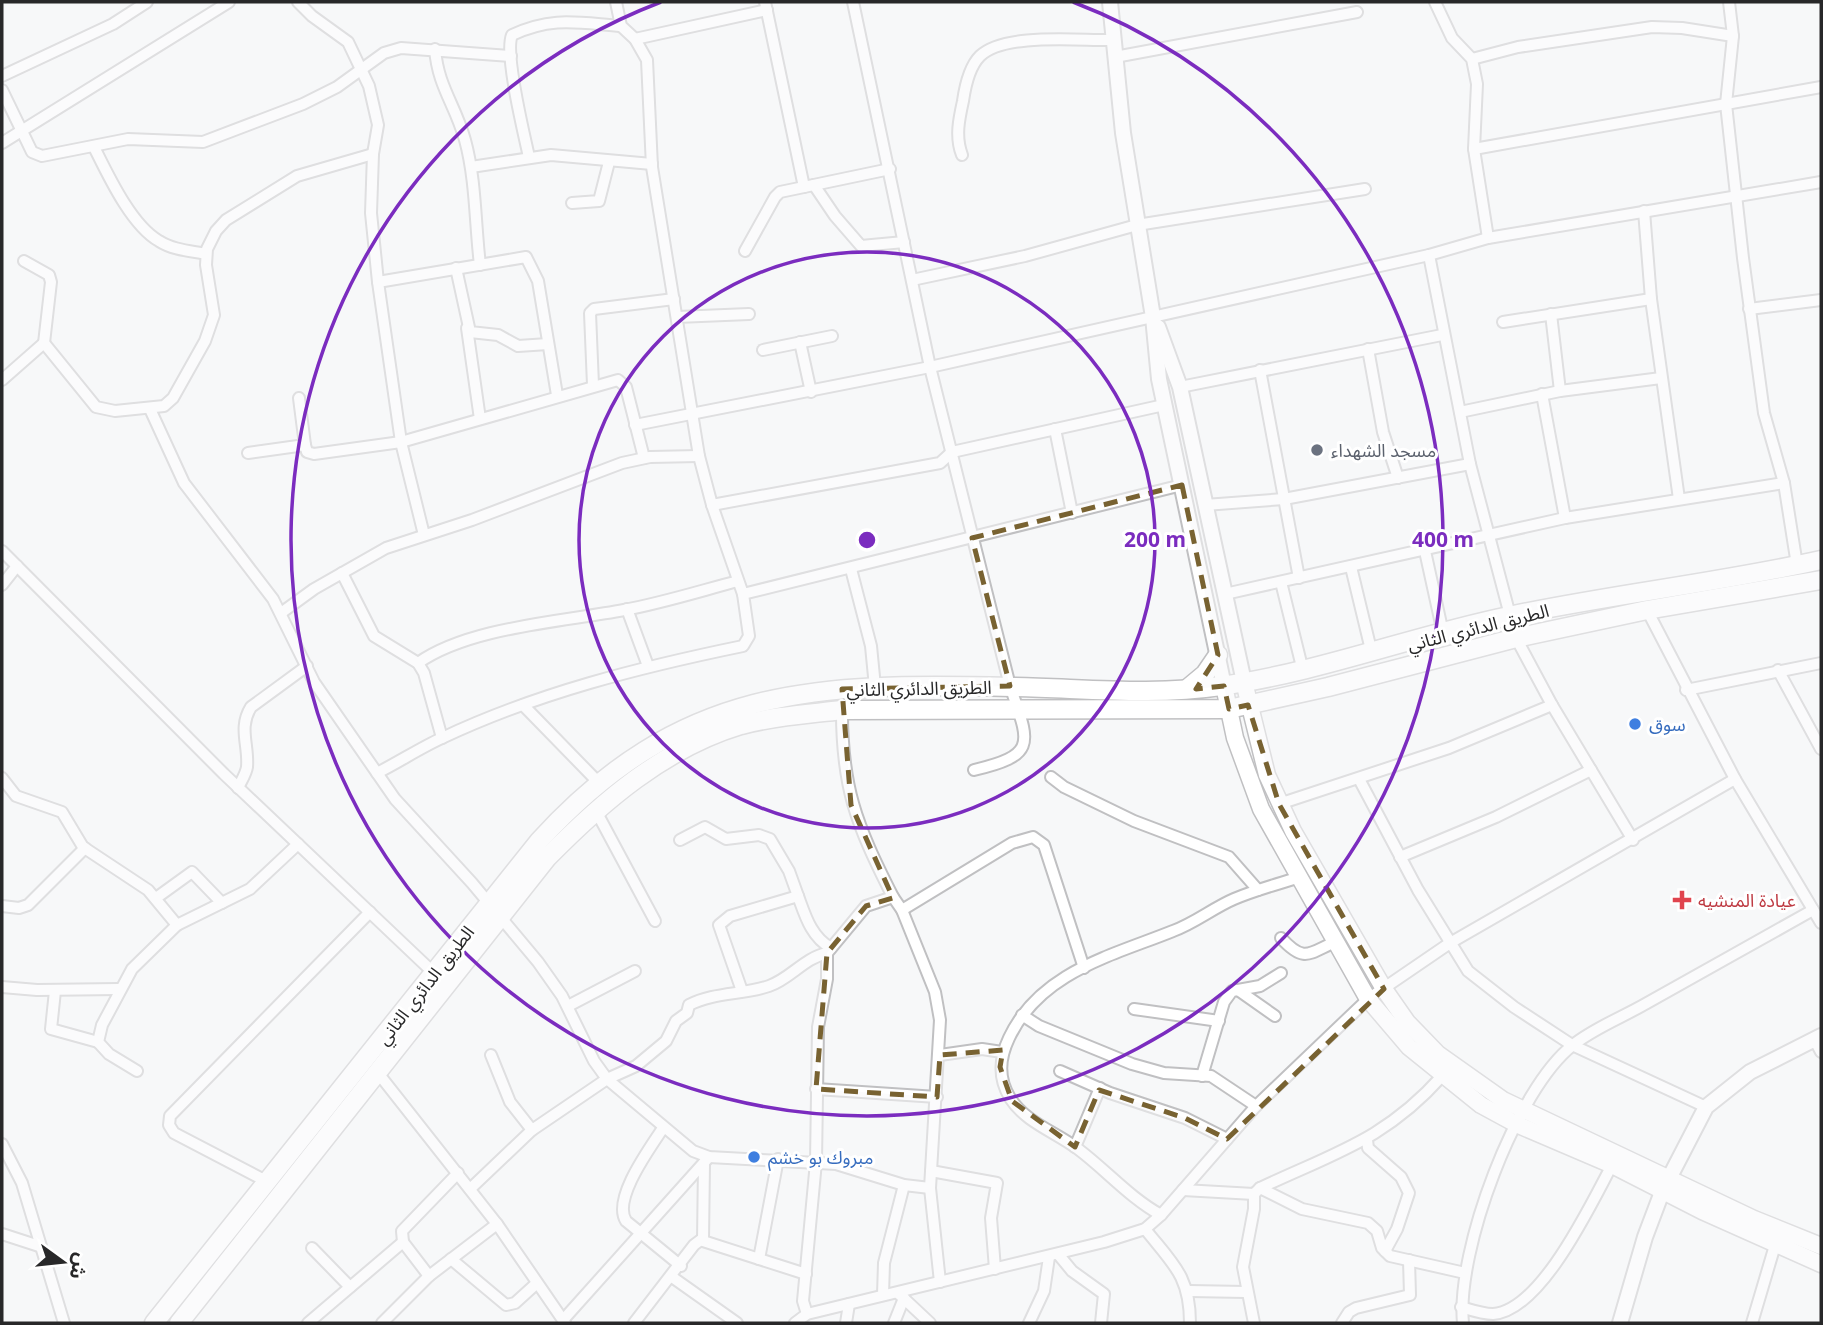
<svg xmlns="http://www.w3.org/2000/svg" width="1823" height="1325" viewBox="0 0 1823 1325" font-family="'Noto Sans','Noto Sans Arabic',sans-serif">
<rect width="100%" height="100%" fill="#f7f8f9"/>
<g fill="none" stroke-linecap="round" stroke-linejoin="round">
<g stroke="#c0c0c2" stroke-width="14">
<g id="minor">
<path d="M 298,2 L 312,16 L 348,42 L 369,86 L 378,125 L 373,154 L 371,213 L 378,282 L 401,442 L 424,535"/>
<path d="M 616,2 L 621,26 L 635,39 L 647,60 L 652,167 L 699,456 L 712,505 L 743,594 L 1182,485"/>
<path d="M 765,2 L 804,187 L 890,169"/>
<path d="M 853,2 L 930,367 L 1010,686 C 1029,742 1039,755 974,770"/>
<path d="M 1435,2 L 1452,38 L 1472,59 L 1477,84 L 1474,149 L 1488,238"/>
<path d="M 1729,2 L 1733,36 L 1726,104 L 1743,258 L 1764,413 L 1784,483 L 1797,565"/>
<path d="M 635,39 L 767,10"/>
<path d="M 435,49 C 438,87 455,104 465,140 C 476,180 475,224 480,265"/>
<path d="M 1115,57 L 1357,12"/>
<path d="M 1472,59 L 1518,47 L 1652,27 L 1682,28 L 1733,36"/>
<path d="M 2,76 L 113,24 L 147,2"/>
<path d="M 2,90 L 32,152 L 42,156 L 128,139 L 203,142 L 303,104 L 337,87 L 384,53 L 401,48 L 511,56"/>
<path d="M 2,143 L 229,2"/>
<path d="M 94,147 C 108,175 131,225 159,241 C 173,250 191,251 206,254"/>
<path d="M 1474,149 L 1821,87"/>
<path d="M 962,155 C 955,137 959,119 963,101 C 965,87 970,66 980,56 C 1005,32 1081,41 1114,40"/>
<path d="M 529,157 C 524,134 504,53 512,35 C 553,16 578,23 621,26"/>
<path d="M 471,167 L 551,155 L 652,164"/>
<path d="M 814,185 L 835,216 L 861,246 L 904,242"/>
<path d="M 572,203 L 599,201 L 609,162"/>
<path d="M 1644,211 L 1651,299 L 1679,499"/>
<path d="M 745,251 L 775,197 L 780,192 L 804,187"/>
<path d="M 1429,255 L 1470,464 L 1516,638 L 1552,705 L 1633,840"/>
<path d="M 24,261 L 49,275 L 51,282 L 44,343"/>
<path d="M 456,268 L 470,332 L 498,335 L 518,346 L 548,344"/>
<path d="M 912,280 L 1025,256 L 1137,225 L 1365,189"/>
<path d="M 378,282 L 526,257 L 538,281 L 557,395"/>
<path d="M 1749,309 L 1821,300"/>
<path d="M 1551,314 L 1560,391"/>
<path d="M 677,317 L 749,314"/>
<path d="M 1503,322 L 1651,299"/>
<path d="M 467,328 L 480,419"/>
<path d="M 800,342 L 811,392"/>
<path d="M 1368,349 L 1383,432 L 1398,478"/>
<path d="M 763,350 L 832,336"/>
<path d="M 1260,370 L 1299,578"/>
<path d="M 2,380 L 44,343 L 96,407 L 115,411 L 164,406 L 173,398 L 205,341 L 214,315 L 206,265 L 207,249 L 216,231 L 226,220 L 297,176 L 373,154"/>
<path d="M 593,385 L 590,313 L 594,309 L 674,299"/>
<path d="M 1180,387 L 1442,335"/>
<path d="M 1542,394 L 1565,518"/>
<path d="M 299,398 L 305,445 L 307,452 L 314,454 L 401,442 L 618,380 L 626,387 L 644,458"/>
<path d="M 150,409 L 184,483 L 273,599 L 314,682 L 395,799 L 472,883 L 538,962 L 562,996 L 594,1061 L 607,1079 L 693,1151 L 709,1157 L 836,1164 L 904,1185 L 930,1188"/>
<path d="M 1460,412 L 1560,391 L 1661,378"/>
<path d="M 635,425 L 930,367 L 1429,255 L 1488,238 L 1821,182"/>
<path d="M 1055,429 L 1072,513"/>
<path d="M 248,453 L 305,445"/>
<path d="M 712,505 L 940,463 L 952,452 L 1164,405"/>
<path d="M 1205,505 L 1284,499 L 1470,464"/>
<path d="M 2,551 L 224,774 L 438,977"/>
<path d="M 1425,551 L 1443,633"/>
<path d="M 1351,567 L 1372,654"/>
<path d="M 851,569 L 871,646 L 875,687"/>
<path d="M 342,573 L 374,636 L 418,663 L 424,673 L 442,738"/>
<path d="M 1281,582 L 1303,671"/>
<path d="M 2,585 L 17,566"/>
<path d="M 1225,594 L 1565,518 L 1784,483"/>
<path d="M 627,609 L 648,666"/>
<path d="M 1647,610 L 1735,779 L 1821,923"/>
<path d="M 281,613 L 314,589 L 386,548 L 472,520 L 622,463 L 650,457 L 699,456"/>
<path d="M 418,663 C 469,627 561,622 624,610 C 662,603 700,591 738,581"/>
<path d="M 1778,670 L 1821,749"/>
<path d="M 1686,690 L 1821,663"/>
<path d="M 523,705 L 598,782"/>
<path d="M 377,773 C 399,762 420,748 442,738 C 537,693 641,667 743,646 L 749,636 L 743,594"/>
<path d="M 1051,777 L 1064,787 L 1134,821 L 1229,857 L 1258,890"/>
<path d="M 2,778 L 16,796 L 62,812 L 83,847 L 148,890 L 177,925"/>
<path d="M 1359,779 L 1418,890 L 1468,971 L 1514,1007 L 1572,1045 L 1706,1107"/>
<path d="M 238,788 C 241,781 246,774 247,767 C 249,745 238,728 251,707 L 307,666"/>
<path d="M 1279,804 L 1449,748 L 1552,705"/>
<path d="M 596,811 L 655,921"/>
<path d="M 680,840 L 705,827 L 726,839 L 759,835 L 770,839 L 789,871 L 798,896"/>
<path d="M 1400,857 L 1496,817 L 1591,770"/>
<path d="M 893,897 L 902,910 L 935,992 L 940,1020 L 930,1188 L 940,1282"/>
<path d="M 156,898 L 192,872 L 222,903"/>
<path d="M 2,906 L 19,908 L 28,905 L 85,848"/>
<path d="M 902,910 L 1012,843 L 1033,837 L 1044,845 L 1084,968"/>
<path d="M 1281,938 C 1305,964 1309,953 1337,941"/>
<path d="M 2,987 L 37,990 L 119,989"/>
<path d="M 55,991 L 51,1029 L 98,1042"/>
<path d="M 742,991 L 719,925 L 730,916 L 798,896 C 805,915 811,937 831,948"/>
<path d="M 568,1006 L 635,971"/>
<path d="M 1134,1009 L 1219,1021"/>
<path d="M 1022,1015 L 1039,1026 L 1132,1064 L 1164,1073 L 1211,1076 L 1256,1106"/>
<path d="M 1275,1016 L 1238,990 L 1260,986 L 1281,973"/>
<path d="M 1814,1039 L 1821,1052"/>
<path d="M 491,1055 L 510,1102 L 532,1130"/>
<path d="M 940,1055 L 982,1049 L 1002,1052"/>
<path d="M 137,1071 L 109,1054 L 98,1042 L 102,1025 L 132,969 L 177,925 L 250,889 L 298,844"/>
<path d="M 1060,1071 L 1110,1093 L 1185,1118 L 1227,1139"/>
<path d="M 378,1073 L 497,1224 L 565,1323"/>
<path d="M 1202,1076 L 1224,1002 L 1232,991 L 1238,990"/>
<path d="M 816,1089 L 937,1097"/>
<path d="M 663,1128 C 650,1148 612,1199 626,1221 L 681,1266"/>
<path d="M 1367,1140 L 1368,1148 L 1401,1177 L 1409,1193 L 1397,1229 L 1385,1251"/>
<path d="M 2,1144 L 22,1183 L 64,1323"/>
<path d="M 1075,1147 L 1100,1088"/>
<path d="M 704,1163 L 703,1241 L 806,1274"/>
<path d="M 931,1171 L 997,1183 L 991,1218 L 995,1269"/>
<path d="M 268,1182 L 174,1133 L 169,1125 L 170,1116 L 370,912"/>
<path d="M 1260,1188 L 1302,1209 L 1368,1223 L 1377,1231 L 1382,1248 L 1390,1256 L 1465,1273"/>
<path d="M 470,1189 L 532,1130 L 607,1079 L 636,1066 L 666,1041 L 676,1021 L 687,1013 L 689,1005 C 714,992 743,995 769,986 C 790,979 804,958 827,953"/>
<path d="M 1183,1190 L 1254,1194 L 1260,1188 C 1334,1153 1385,1140 1442,1076"/>
<path d="M 1254,1194 L 1254,1209 L 1243,1267 L 1254,1323"/>
<path d="M 1161,1215 C 1130,1198 1106,1170 1078,1149 C 1056,1132 1026,1123 1010,1098 C 998,1078 999,1059 1009,1038 C 1040,972 1111,956 1173,931 C 1195,923 1213,908 1234,899 C 1255,890 1278,884 1300,877"/>
<path d="M 1145,1229 C 1173,1264 1190,1276 1190,1323"/>
<path d="M 2,1234 L 39,1246"/>
<path d="M 403,1242 L 402,1231 L 458,1173"/>
<path d="M 312,1248 L 350,1287"/>
<path d="M 1058,1254 L 1072,1271 L 1104,1294 L 1101,1323"/>
<path d="M 451,1259 L 506,1305 L 515,1303 L 537,1283"/>
<path d="M 759,1259 L 778,1159"/>
<path d="M 672,1277 L 737,1323"/>
<path d="M 1189,1291 L 1246,1292"/>
<path d="M 898,1293 L 930,1323"/>
<path d="M 883,1295 L 884,1263 L 904,1185"/>
<path d="M 1461,1307 C 1471,1310 1483,1314 1493,1314 C 1541,1311 1591,1204 1612,1165"/>
<path d="M 807,1314 L 803,1301 L 816,1162 L 818,1027 L 827,979 L 827,953 L 866,906 L 893,897 C 856,824 841,787 842,704"/>
<path d="M 563,1320 L 709,1157"/>
<path d="M 308,1323 L 403,1242 L 429,1276"/>
<path d="M 382,1323 L 429,1276 L 497,1224"/>
<path d="M 634,1323 L 694,1245 L 702,1239"/>
<path d="M 795,1323 L 807,1314 L 1104,1242 L 1145,1229 L 1161,1215 L 1256,1106 L 1368,999 L 1450,943 L 1735,779"/>
<path d="M 846,1323 L 849,1304"/>
<path d="M 894,1323 L 904,1298"/>
<path d="M 1029,1323 L 1044,1291 L 1049,1257"/>
<path d="M 1342,1323 L 1349,1312 L 1356,1308 L 1410,1295 L 1409,1260"/>
<path d="M 1463,1323 C 1456,1251 1516,1089 1573,1045 C 1594,1028 1623,1017 1647,1003 C 1702,972 1758,941 1813,910"/>
<path d="M 1752,1323 L 1776,1242"/>
</g>
</g>
<g stroke="#c0c0c2" stroke-width="18">
<g id="tertiary">
<path d="M 1110,2 L 1123,133 L 1153,317 L 1159,379 L 1224,686"/>
<path d="M 1158,327 L 1180,387 L 1244,682"/>
<path d="M 1620,1323 L 1645,1237 L 1662,1192 L 1706,1107 L 1750,1072 L 1821,1036"/>
</g>
</g>
<g stroke="#c0c0c2" stroke-width="19">
<g id="secondary">
<path d="M 1244,682 L 1267,775 L 1293,831 L 1384,989 L 1407,1022 L 1438,1054 L 1503,1100 L 1754,1219 L 1821,1246"/>
<path d="M 1224,686 L 1235,738 L 1261,809 L 1368,999 L 1409,1047 L 1481,1105 L 1516,1124 L 1612,1165 L 1702,1211 L 1821,1264"/>
</g>
</g>
<g stroke="#c0c0c2" stroke-width="21">
<g id="primary">
<path d="M 1187,689 L 1205,674 L 1218,655"/>
<path d="M 154,1323 L 539,841 C 680,686 814,682 1012,687 C 1081,688 1152,696 1221,686 C 1320,672 1412,636 1509,616 C 1613,594 1718,583 1821,560"/>
<path d="M 179,1323 L 547,858 C 602,802 664,748 741,725 C 774,716 809,714 842,710 L 1229,709 L 1328,687 L 1516,638 L 1647,610 L 1821,580"/>
</g>
</g>
<use href="#minor" stroke="#fff" stroke-width="10"/>
<use href="#tertiary" stroke="#fff" stroke-width="14"/>
<use href="#secondary" stroke="#fff" stroke-width="16"/>
<use href="#primary" stroke="#fff" stroke-width="18"/>
</g>
<path d="M0 0H1823V1325H0ZM 1182,485 L 1218,655 L 1196,689 L 1224,686 L 1229,709 L 1248,705 L 1279,804 L 1384,989 L 1227,1139 L 1185,1118 L 1099,1090 L 1075,1147 L 1012,1101 L 1000,1067 L 1003,1050 L 940,1055 L 937,1097 L 816,1089 L 827,953 L 866,906 L 893,898 L 851,805 L 842,689 L 1010,686 L 972,538 Z" fill="#f7f8f9" fill-opacity=".55" fill-rule="evenodd"/>
<path fill="none" stroke="#786231" stroke-width="5" stroke-dasharray="14 9" stroke-linejoin="round" d="M 1182,485 L 1218,655 L 1196,689 L 1224,686 L 1229,709 L 1248,705 L 1279,804 L 1384,989 L 1227,1139 L 1185,1118 L 1099,1090 L 1075,1147 L 1012,1101 L 1000,1067 L 1003,1050 L 940,1055 L 937,1097 L 816,1089 L 827,953 L 866,906 L 893,898 L 851,805 L 842,689 L 1010,686 L 972,538 Z"/>
<g fill="none" stroke="#7b2cbf" stroke-width="3.5">
<circle cx="867" cy="540" r="288"/>
<path d="M1073 2A576 576 0 1 1 661 2"/>
</g>
<circle fill="#6b7280" stroke="#fff" stroke-width="2.5" cx="1317" cy="450" r="7"/>
<g fill="#3f7fe0" stroke="#fff" stroke-width="2.5">
<circle cx="1635" cy="724" r="7"/>
<circle cx="754" cy="1157" r="7"/>
</g>
<path fill="#e0444e" stroke="#fff" stroke-width="2.5" d="M1678.5 889.5h7v7h7v7h-7v7h-7v-7h-7v-7h7z"/>
<g text-anchor="middle" dominant-baseline="central" stroke-width="6" stroke-linejoin="round" paint-order="stroke">
<g font-size="18" fill="#5b616d" stroke="#fff" text-anchor="start">
<text x="1331" y="450">مسجد الشهداء</text>
</g>
<g font-size="18" fill="#282829" stroke="#fff">
<text transform="translate(1478 627) rotate(-14)">الطريق الدائري الثاني</text>
<text transform="translate(919 688) rotate(-1)">الطريق الدائري الثاني</text>
<text transform="translate(425 985) rotate(-52)">الطريق الدائري الثاني</text>
</g>
<g font-size="18" fill="#366cbe" stroke="#fff" text-anchor="start">
<text x="1649" y="724">سوق</text>
<text x="768" y="1157">مبروك بو خشم</text>
</g>
<g font-size="18" fill="#be3a42" stroke="#fff" text-anchor="start">
<text x="1698" y="900">عيادة المنشيه</text>
</g>
</g>
<circle cx="867" cy="540" r="10" fill="#7b2cbf" stroke="#fff" stroke-width="3.5"/>
<g font-size="21" text-anchor="middle" font-weight="bold" fill="#7b2cbf" stroke="#fff" stroke-width="6" stroke-linejoin="round" paint-order="stroke">
<text x="1155" y="547">200 m</text>
<text x="1443" y="547">400 m</text>
</g>
<rect width="1823" height="1325" fill="none" stroke="#282829" stroke-width="7"/>
<g transform="translate(63 1262) rotate(105)" stroke="#ffffff" stroke-width="5" paint-order="stroke">
<path d="M0-5L12 26L0 18L-12 26Z" fill="#282829"/>
<text y="-10" font-size="19" font-weight="bold" text-anchor="middle" fill="#282829">ش</text>
</g>
</svg>
